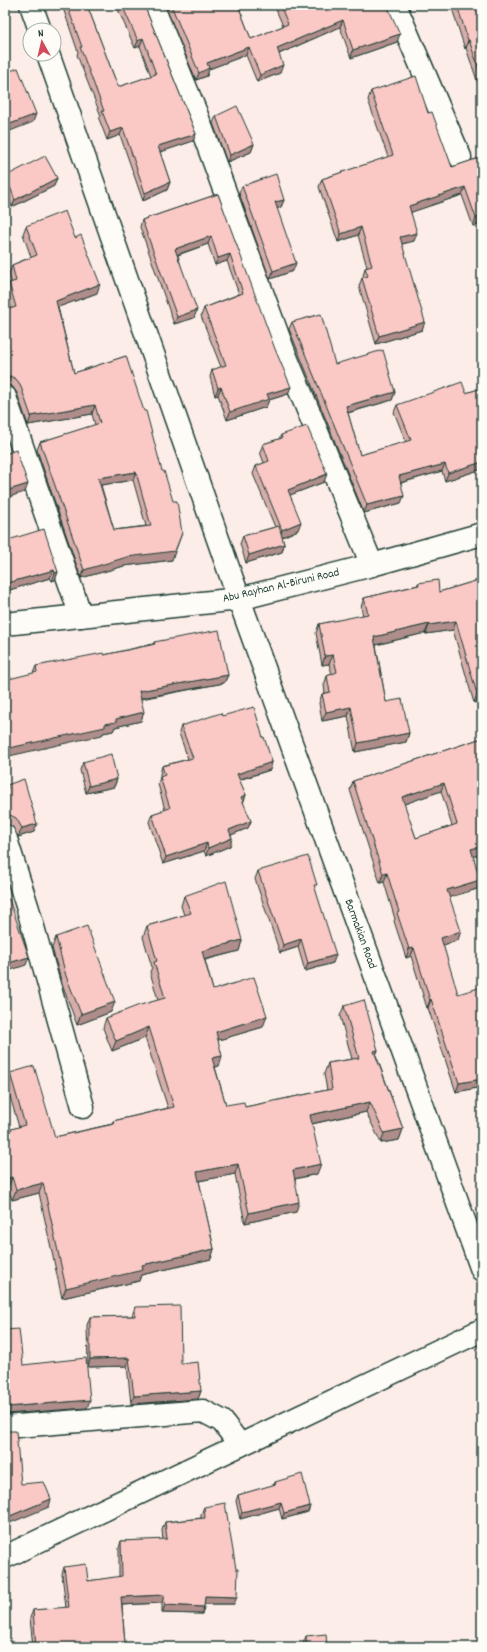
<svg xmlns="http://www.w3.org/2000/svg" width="487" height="1652" viewBox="0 0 487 1652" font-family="Dekko,sans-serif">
<rect width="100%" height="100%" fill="#fcede8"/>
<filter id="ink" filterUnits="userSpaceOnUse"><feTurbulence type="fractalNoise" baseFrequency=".025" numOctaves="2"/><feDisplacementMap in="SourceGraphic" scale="8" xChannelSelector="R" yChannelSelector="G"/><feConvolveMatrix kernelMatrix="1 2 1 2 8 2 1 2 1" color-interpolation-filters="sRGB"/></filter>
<g filter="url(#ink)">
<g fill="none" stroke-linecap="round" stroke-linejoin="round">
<g stroke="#1f3d34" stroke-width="25">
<g id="minor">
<path d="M 31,5 L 40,30"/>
<path d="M 152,5 L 196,113 L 284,352 L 372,565"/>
<path d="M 395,5 L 460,157"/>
<path d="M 48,54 L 239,599 L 482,1270"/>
<path d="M 5,397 L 81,616"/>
<path d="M 5,836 L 28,909 L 83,1107"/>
<path d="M 5,1427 L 203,1411 L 222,1421 L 240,1445"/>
<path d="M 5,1557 L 482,1330"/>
</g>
</g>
<g stroke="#1f3d34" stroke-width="25">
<path id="tertiary" d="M 5,624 L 239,599 L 372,565 L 482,534"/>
</g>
<use href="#minor" stroke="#fdfcf7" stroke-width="22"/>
<use href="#tertiary" stroke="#fdfcf7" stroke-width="22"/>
</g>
<g fill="#d7adaa" stroke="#1f3d34" fill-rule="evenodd">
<path d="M 64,5 L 87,5 L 118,87 L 151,76 L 140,46 L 135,48 L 116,5 L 144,5 L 196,134 L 193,141 L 160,152 L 170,182 L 167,190 L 143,201 L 120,135 L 107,140 L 99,119 L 101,116 L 77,55 L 78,52 L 63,8 Z"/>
<path d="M 165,5 L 238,5 L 251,39 L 283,26 L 274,5 L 387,5 L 397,42 L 351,58 L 340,27 L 279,54 L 280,73 L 257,82 L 246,55 L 209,69 L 207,76 L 196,80 Z"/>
<path d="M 451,5 L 482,5 L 482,89 L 480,89 L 466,48 L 465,49 Z"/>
<path d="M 371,91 L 428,113 L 452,167 L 482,157 L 482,224 L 473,226 L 462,195 L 411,212 L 414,241 L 402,244 L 422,330 L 376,344 L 359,286 L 362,278 L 363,278 L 363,276 L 365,268 L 367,267 L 358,235 L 338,242 L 319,187 L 322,179 L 388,157 L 368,100 Z"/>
<path d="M 216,116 L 254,144 L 251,152 L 227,162 L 213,123 Z"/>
<path d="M 6,176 L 57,178 L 54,186 L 12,207 L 5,189 L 5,178 Z"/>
<path d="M 242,186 L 284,200 L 281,207 L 277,209 L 293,271 L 270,279 L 239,193 Z"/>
<path d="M 218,194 L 288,394 L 269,400 L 266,407 L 227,420 L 218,395 L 215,396 L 210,377 L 212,370 L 221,367 L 201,316 L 204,308 L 239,294 L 227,261 L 215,265 L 208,244 L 178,255 L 194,318 L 174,324 L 140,227 L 142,220 Z"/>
<path d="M 26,226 L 97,293 L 58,307 L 74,373 L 126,356 L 172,560 L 124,566 L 81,578 L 37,450 L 40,442 L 95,425 L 92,414 L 28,425 L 17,393 L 13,387 L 7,385 L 11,308 L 6,291 L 9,283 L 11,282 L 9,274 L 12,265 L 31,257 L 23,234 ZM 133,480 L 146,526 L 114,530 L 101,485 Z"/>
<path d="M 292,322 L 335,364 L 395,392 L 392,400 L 348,413 L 360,455 L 406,442 L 394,412 L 397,405 L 466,393 L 482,388 L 482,469 L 445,481 L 442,471 L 401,483 L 401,503 L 364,513 L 289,329 Z"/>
<path d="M 281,435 L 324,482 L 290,495 L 298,530 L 282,537 L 284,544 L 282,552 L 246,563 L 240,544 L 243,536 L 275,527 L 253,474 L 256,466 L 264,463 L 260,452 L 263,444 L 279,439 Z"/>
<path d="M 5,541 L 58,572 L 55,580 L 52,581 L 50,578 L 6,591 L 5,593 Z"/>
<path d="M 482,579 L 482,700 L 474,703 L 453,630 L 426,634 L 425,633 L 376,645 L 386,702 L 409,733 L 406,742 L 355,752 L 348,716 L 322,721 L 319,703 L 322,694 L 325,693 L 324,685 L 327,676 L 332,674 L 329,664 L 322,665 L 316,633 L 319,624 L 363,616 L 361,607 L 364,598 L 418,585 L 418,583 L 439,592 Z"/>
<path d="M 154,642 L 228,675 L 224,683 L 141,699 L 141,721 L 115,727 L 113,731 L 103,733 L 102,735 L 33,673 L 36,666 L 104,655 L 153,644 Z"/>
<path d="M 222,716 L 263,738 L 272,762 L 270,770 L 239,780 L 246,795 L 243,803 L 251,821 L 248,828 L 231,835 L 232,838 L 230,846 L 206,856 L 204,851 L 163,864 L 149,822 L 152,814 L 165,810 L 158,784 L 160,777 L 160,774 L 162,766 L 188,759 L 179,733 L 181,726 Z"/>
<path d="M 482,738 L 482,854 L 473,856 L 480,880 L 477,889 L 449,897 L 458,940 L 443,945 L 482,1087 L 456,1092 L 428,1008 L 427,1008 L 411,956 L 406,958 L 394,921 L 395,919 L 384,882 L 380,883 L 350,790 L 353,781 ZM 441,791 L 452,826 L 416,838 L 404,804 Z"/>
<path d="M 83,762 L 117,779 L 114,787 L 86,793 L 80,770 Z"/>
<path d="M 7,785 L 34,832 L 18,837 L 13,827 L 7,824 L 5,789 Z"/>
<path d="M 258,871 L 315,889 L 333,963 L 305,971 L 298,947 L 280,953 L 255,879 Z"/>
<path d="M 184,896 L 242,940 L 239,951 L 205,960 L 213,990 L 263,1027 L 218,1040 L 219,1066 L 215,1067 L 226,1105 L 245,1107 L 327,1090 L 324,1074 L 328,1063 L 352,1059 L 340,1016 L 344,1006 L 378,1050 L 376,1055 L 403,1129 L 399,1140 L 381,1143 L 366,1112 L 312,1124 L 317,1174 L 295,1179 L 296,1212 L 245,1223 L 235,1174 L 199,1181 L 214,1249 L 211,1259 L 141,1275 L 139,1281 L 62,1298 L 39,1193 L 12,1200 L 8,1188 L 5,1188 L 5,1131 L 19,1127 L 6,1083 L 10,1073 L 55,1137 L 112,1124 L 113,1121 L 168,1108 L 145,1038 L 112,1051 L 103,1028 L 106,1018 L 158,1000 L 150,972 L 152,967 L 143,937 L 147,926 L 184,915 L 181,906 Z"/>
<path d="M 56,937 L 111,1012 L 77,1025 L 63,987 L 52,948 Z"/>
<path d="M 135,1307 L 181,1364 L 201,1391 L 198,1399 L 131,1404 L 127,1366 L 88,1367 L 87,1325 L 90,1317 L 132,1316 Z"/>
<path d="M 275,1482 L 310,1506 L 308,1512 L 282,1519 L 279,1508 L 240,1519 L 236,1501 L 238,1495 L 274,1485 Z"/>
<path d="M 204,1507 L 234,1604 L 204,1604 L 204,1607 L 202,1614 L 162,1613 L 162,1603 L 122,1605 L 125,1644 L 124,1647 L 33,1647 L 30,1618 L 33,1610 L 66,1608 L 62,1574 L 64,1567 L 88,1581 L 119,1577 L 119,1548 L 121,1541 L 163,1540 L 162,1530 L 165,1522 L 201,1518 L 201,1514 Z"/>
<path d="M 306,1636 L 327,1647 L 303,1647 L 303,1644 Z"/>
</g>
<g fill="#af8d8b" stroke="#1f3d34">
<path d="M 343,20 L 340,27 L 274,56 L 277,48 Z"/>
<path d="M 400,34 L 397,42 L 351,58 L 353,50 Z"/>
<path d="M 143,38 L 140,46 L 135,48 L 138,41 Z"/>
<path d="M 468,40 L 469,40 L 466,48 L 465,49 Z"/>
<path d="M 249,47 L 246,55 L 209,69 L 207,76 L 196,80 L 199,73 L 207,63 Z"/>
<path d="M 283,65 L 280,73 L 257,82 L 260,75 Z"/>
<path d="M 482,84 L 482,89 L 480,89 Z"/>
<path d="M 36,114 L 33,122 L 5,133 L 5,126 Z"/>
<path d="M 123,128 L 120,135 L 107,140 L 110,132 Z"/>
<path d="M 196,134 L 193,141 L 155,154 L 158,146 Z"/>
<path d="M 254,144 L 251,152 L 227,162 L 230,155 Z"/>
<path d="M 57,178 L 54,186 L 12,207 L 15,200 Z"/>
<path d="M 170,182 L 167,190 L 143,201 L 145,193 Z"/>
<path d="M 465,187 L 462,195 L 406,214 L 409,206 Z"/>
<path d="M 284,200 L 281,207 L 272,210 L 275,202 Z"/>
<path d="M 482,217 L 482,224 L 473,226 L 476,218 Z"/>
<path d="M 361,227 L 358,235 L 338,242 L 341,234 Z"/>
<path d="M 417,233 L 414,241 L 397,245 L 400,237 Z"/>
<path d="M 211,236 L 208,244 L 173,256 L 175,249 Z"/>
<path d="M 230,254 L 227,261 L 215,265 L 218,258 Z"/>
<path d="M 296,263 L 293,271 L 270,279 L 273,271 Z"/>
<path d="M 100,284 L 97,293 L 53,309 L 56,301 Z"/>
<path d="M 197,310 L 194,318 L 174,324 L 177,317 Z"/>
<path d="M 425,322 L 422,330 L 376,344 L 379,336 Z"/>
<path d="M 10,376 L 7,385 L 5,385 L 5,377 Z"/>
<path d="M 221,387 L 218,395 L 215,396 L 218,388 Z"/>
<path d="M 291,387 L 288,394 L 269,400 L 266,407 L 227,420 L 230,412 L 267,394 Z"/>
<path d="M 395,392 L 392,400 L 343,414 L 346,406 Z"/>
<path d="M 95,405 L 92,414 L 28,425 L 31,416 Z"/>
<path d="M 482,462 L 482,469 L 445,481 L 448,473 Z"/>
<path d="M 445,464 L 442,471 L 396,484 L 399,476 Z"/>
<path d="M 136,472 L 133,480 L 95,486 L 98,478 Z"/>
<path d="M 327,474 L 324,482 L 285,497 L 288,490 Z"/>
<path d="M 28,484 L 25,492 L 5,498 L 5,491 Z"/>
<path d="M 404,496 L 401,503 L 364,513 L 367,505 Z"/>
<path d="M 301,522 L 298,530 L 280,538 L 282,530 Z"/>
<path d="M 182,533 L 172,560 L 124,566 L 81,578 L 84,570 Z"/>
<path d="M 284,544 L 282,552 L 246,563 L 249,555 Z"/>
<path d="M 54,570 L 50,578 L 6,591 L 5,593 L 5,586 L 7,583 Z"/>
<path d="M 58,572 L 55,580 L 52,581 L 55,573 Z"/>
<path d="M 456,621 L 453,630 L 426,634 L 429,625 Z"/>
<path d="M 429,624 L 425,633 L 371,646 L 374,637 Z"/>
<path d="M 333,655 L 329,664 L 322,665 L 325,656 Z"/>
<path d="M 228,675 L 224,683 L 136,699 L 139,691 Z"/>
<path d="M 482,692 L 482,700 L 474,703 L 477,694 Z"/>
<path d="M 351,707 L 348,716 L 322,721 L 326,712 Z"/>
<path d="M 144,712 L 141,721 L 115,727 L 113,731 L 103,733 L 102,735 L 5,757 L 5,749 L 105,724 L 116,719 Z"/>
<path d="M 409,733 L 406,742 L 355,752 L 358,743 Z"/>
<path d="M 272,762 L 270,770 L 234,781 L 237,774 Z"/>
<path d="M 117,779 L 114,787 L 86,793 L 89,786 Z"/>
<path d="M 444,783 L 441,791 L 399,806 L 402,797 Z"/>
<path d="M 246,795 L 243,803 L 241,797 Z"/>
<path d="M 5,815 L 10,815 L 7,824 L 5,824 Z"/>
<path d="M 251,821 L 248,828 L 226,837 L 229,830 Z"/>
<path d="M 37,824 L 34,832 L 18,837 L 22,828 Z"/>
<path d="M 232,838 L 230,846 L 206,856 L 208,848 Z"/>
<path d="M 207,843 L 204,851 L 163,864 L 166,857 Z"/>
<path d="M 482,846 L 482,854 L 468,858 L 471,849 Z"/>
<path d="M 387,873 L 384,882 L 380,883 L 383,874 Z"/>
<path d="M 480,880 L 477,889 L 444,899 L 447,890 Z"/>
<path d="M 461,931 L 458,940 L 438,947 L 441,938 Z"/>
<path d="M 301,939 L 298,947 L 280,953 L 283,945 Z"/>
<path d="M 242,940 L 239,951 L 199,961 L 202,951 Z"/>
<path d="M 414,948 L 411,956 L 406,958 L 409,949 Z"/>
<path d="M 336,955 L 333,963 L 305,971 L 308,963 Z"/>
<path d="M 29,957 L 26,965 L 5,972 L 5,964 Z"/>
<path d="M 431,999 L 428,1008 L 427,1008 L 430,1000 Z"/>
<path d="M 115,1002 L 111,1012 L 77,1025 L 81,1014 Z"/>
<path d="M 267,1016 L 263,1027 L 212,1042 L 216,1032 Z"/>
<path d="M 149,1027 L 145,1038 L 112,1051 L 116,1041 Z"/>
<path d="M 378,1050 L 374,1060 L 374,1051 Z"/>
<path d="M 222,1056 L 219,1066 L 209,1069 L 212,1058 Z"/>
<path d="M 482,1079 L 482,1087 L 456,1092 L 459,1083 Z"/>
<path d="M 370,1102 L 366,1112 L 306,1125 L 310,1115 Z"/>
<path d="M 403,1129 L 399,1140 L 381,1143 L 384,1133 Z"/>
<path d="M 238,1164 L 235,1174 L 193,1182 L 197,1172 Z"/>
<path d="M 321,1164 L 317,1174 L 289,1180 L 293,1170 Z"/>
<path d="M 12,1177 L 8,1188 L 5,1188 L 5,1179 Z"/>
<path d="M 43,1183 L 39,1193 L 12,1200 L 16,1190 Z"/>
<path d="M 299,1202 L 296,1212 L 245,1223 L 249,1213 Z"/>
<path d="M 214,1249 L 211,1259 L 141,1275 L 139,1281 L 62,1298 L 66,1288 L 142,1265 Z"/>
<path d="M 129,1358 L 127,1366 L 88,1367 L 90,1359 Z"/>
<path d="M 201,1391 L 198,1399 L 131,1404 L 134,1396 Z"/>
<path d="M 90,1400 L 87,1408 L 5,1414 L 5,1408 L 7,1407 Z"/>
<path d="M 51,1499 L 49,1507 L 5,1525 L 5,1518 Z"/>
<path d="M 281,1502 L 279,1508 L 240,1519 L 242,1512 Z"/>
<path d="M 310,1506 L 308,1512 L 282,1519 L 284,1513 Z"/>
<path d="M 164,1595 L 162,1603 L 118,1605 L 121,1597 Z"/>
<path d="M 205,1596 L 237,1597 L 234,1604 L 202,1604 Z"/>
<path d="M 165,1605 L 204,1607 L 202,1614 L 162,1613 Z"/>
<path d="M 125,1644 L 124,1647 L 92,1647 Z"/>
</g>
<g fill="#fac9c6" stroke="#1f3d34" fill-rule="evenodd">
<path d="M 67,5 L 87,5 L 118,87 L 156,74 L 143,38 L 138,41 L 122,5 L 144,5 L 196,134 L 158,146 L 170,182 L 145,193 L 123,128 L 110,132 L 102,111 L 104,111 L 80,47 L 82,47 Z"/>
<path d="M 171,5 L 238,5 L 251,39 L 288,24 L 280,5 L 387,5 L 400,34 L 353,50 L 343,20 L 277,48 L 283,65 L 260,75 L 249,47 L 207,63 L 209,68 L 199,73 Z"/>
<path d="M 457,5 L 482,5 L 482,78 L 469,40 L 468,40 Z"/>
<path d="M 18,68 L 36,114 L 5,126 L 5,73 Z"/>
<path d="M 416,76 L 428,113 L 432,112 L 452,167 L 482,157 L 482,217 L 476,218 L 465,187 L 409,206 L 417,233 L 400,237 L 425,322 L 379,336 L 362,278 L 368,276 L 365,268 L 372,266 L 361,227 L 341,234 L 322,179 L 393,155 L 371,91 Z"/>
<path d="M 237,106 L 254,144 L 230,155 L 216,116 Z"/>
<path d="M 45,156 L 57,178 L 15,200 L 6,176 Z"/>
<path d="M 276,174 L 284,200 L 275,202 L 296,263 L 273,271 L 242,186 Z"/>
<path d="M 218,194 L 275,349 L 291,387 L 267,394 L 269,399 L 230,412 L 221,387 L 218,388 L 212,370 L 226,365 L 204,308 L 243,293 L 230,254 L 218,258 L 211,236 L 175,249 L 197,310 L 177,317 L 142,220 Z"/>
<path d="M 65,211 L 75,238 L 81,235 L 100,284 L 56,301 L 74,373 L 126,356 L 144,411 L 146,411 L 162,471 L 164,471 L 173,501 L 177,501 L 182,533 L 175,551 L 127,557 L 84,570 L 40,442 L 100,423 L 95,405 L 31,416 L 20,384 L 16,379 L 10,376 L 5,377 L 5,310 L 16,307 L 9,283 L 16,281 L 12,265 L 37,255 L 26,226 ZM 136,472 L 151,526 L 114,530 L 98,478 Z"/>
<path d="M 321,314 L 335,364 L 383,350 L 395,392 L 346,406 L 360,455 L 411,440 L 397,405 L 462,382 L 466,393 L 482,388 L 482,462 L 448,473 L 445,464 L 399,476 L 404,496 L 367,505 L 292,322 Z"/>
<path d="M 307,426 L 327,474 L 288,490 L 301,522 L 282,530 L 256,466 L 269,461 L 263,444 L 282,438 L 281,435 Z"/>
<path d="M 16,450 L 28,484 L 5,491 L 5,454 Z"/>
<path d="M 279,526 L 284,544 L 249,555 L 243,536 Z"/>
<path d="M 44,529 L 58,572 L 55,573 L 54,570 L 7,583 L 8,585 L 5,586 L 5,541 Z"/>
<path d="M 482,579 L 482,692 L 477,694 L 456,621 L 429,625 L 429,624 L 374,637 L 386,702 L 402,699 L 409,733 L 358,743 L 351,707 L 326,712 L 322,694 L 330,692 L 327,676 L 337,672 L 333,655 L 325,656 L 319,624 L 368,614 L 364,598 L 419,585 L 418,583 L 438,580 L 439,592 Z"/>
<path d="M 219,630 L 228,675 L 139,691 L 144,712 L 116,719 L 116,722 L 105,724 L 105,727 L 5,749 L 5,680 L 37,672 L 36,666 L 103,653 L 104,655 L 155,644 L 154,642 Z"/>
<path d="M 254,707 L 263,738 L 264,737 L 272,762 L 237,774 L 246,795 L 241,797 L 251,821 L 229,830 L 232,838 L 208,848 L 207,843 L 166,857 L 152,814 L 170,808 L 160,777 L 165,775 L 162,766 L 193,758 L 181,726 L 221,713 L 222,716 Z"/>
<path d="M 482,738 L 482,846 L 471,849 L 480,880 L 447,890 L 461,931 L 441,938 L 458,994 L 482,987 L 482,1079 L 459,1083 L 431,999 L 430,1000 L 414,948 L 409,949 L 397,913 L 399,912 L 387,873 L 383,874 L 353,781 ZM 444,783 L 457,824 L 416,838 L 402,797 Z"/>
<path d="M 111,754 L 117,779 L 89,786 L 83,762 Z"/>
<path d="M 24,779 L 37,824 L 22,828 L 16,818 L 10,815 L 5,815 L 5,789 L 8,788 L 7,785 Z"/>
<path d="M 308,856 L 317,885 L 314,885 L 336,955 L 308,963 L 301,939 L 283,945 L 258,871 Z"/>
<path d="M 226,881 L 242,940 L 202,951 L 213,990 L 254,977 L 267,1016 L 216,1032 L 222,1056 L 212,1058 L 226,1105 L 244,1102 L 245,1107 L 332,1089 L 328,1063 L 359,1058 L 344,1006 L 364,1000 L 378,1050 L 374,1051 L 403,1129 L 384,1133 L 370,1102 L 310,1115 L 321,1164 L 293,1170 L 299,1202 L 249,1213 L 238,1164 L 197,1172 L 214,1249 L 142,1265 L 143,1270 L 66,1288 L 43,1183 L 16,1190 L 12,1177 L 5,1179 L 5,1131 L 25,1125 L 10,1073 L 34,1066 L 55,1137 L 114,1124 L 113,1121 L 174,1107 L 149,1027 L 116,1041 L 106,1018 L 137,1006 L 165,998 L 154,962 L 157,961 L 147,926 L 191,913 L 184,896 Z"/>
<path d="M 9,899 L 29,957 L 5,964 L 5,901 Z"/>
<path d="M 87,926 L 115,1002 L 81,1014 L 66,976 L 56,937 Z"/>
<path d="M 180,1306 L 181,1364 L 198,1362 L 201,1391 L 134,1396 L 129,1358 L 90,1359 L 90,1317 L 135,1316 L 135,1307 Z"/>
<path d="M 19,1329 L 23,1365 L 86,1358 L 90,1400 L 7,1407 L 5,1408 L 5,1330 Z"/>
<path d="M 5,1431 L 16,1431 L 21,1484 L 44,1482 L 51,1499 L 5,1518 Z"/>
<path d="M 302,1474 L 310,1506 L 284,1513 L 281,1502 L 242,1512 L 238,1495 L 276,1484 L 275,1482 Z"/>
<path d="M 225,1503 L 236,1569 L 238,1569 L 237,1597 L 205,1596 L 204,1607 L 165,1605 L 164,1595 L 121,1597 L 125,1644 L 92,1647 L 36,1647 L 33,1610 L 69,1607 L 64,1567 L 86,1564 L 88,1581 L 122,1576 L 121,1541 L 167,1539 L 165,1522 L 205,1518 L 204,1507 Z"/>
<path d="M 326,1634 L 327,1647 L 307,1647 L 306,1636 Z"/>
</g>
</g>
<g text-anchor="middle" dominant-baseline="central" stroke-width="3" stroke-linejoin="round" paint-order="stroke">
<g font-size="12" fill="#1f3d34" stroke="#fdfcf7">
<text transform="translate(281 586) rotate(-13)">Abu Rayhan Al-Biruni Road</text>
<text transform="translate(360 934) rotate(70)">Barmakian Road</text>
</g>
</g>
<rect width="487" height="1652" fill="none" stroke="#fdfcf7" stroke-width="20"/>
<rect x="10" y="10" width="467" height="1632" fill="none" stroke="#1f3d34" stroke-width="1.5" filter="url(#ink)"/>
<g transform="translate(42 42) rotate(352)"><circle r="19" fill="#fdfcf7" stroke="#a4b0a9"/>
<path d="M0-3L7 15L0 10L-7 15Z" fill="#d1495b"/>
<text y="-6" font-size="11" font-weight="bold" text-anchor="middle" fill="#1f3d34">N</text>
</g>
</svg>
